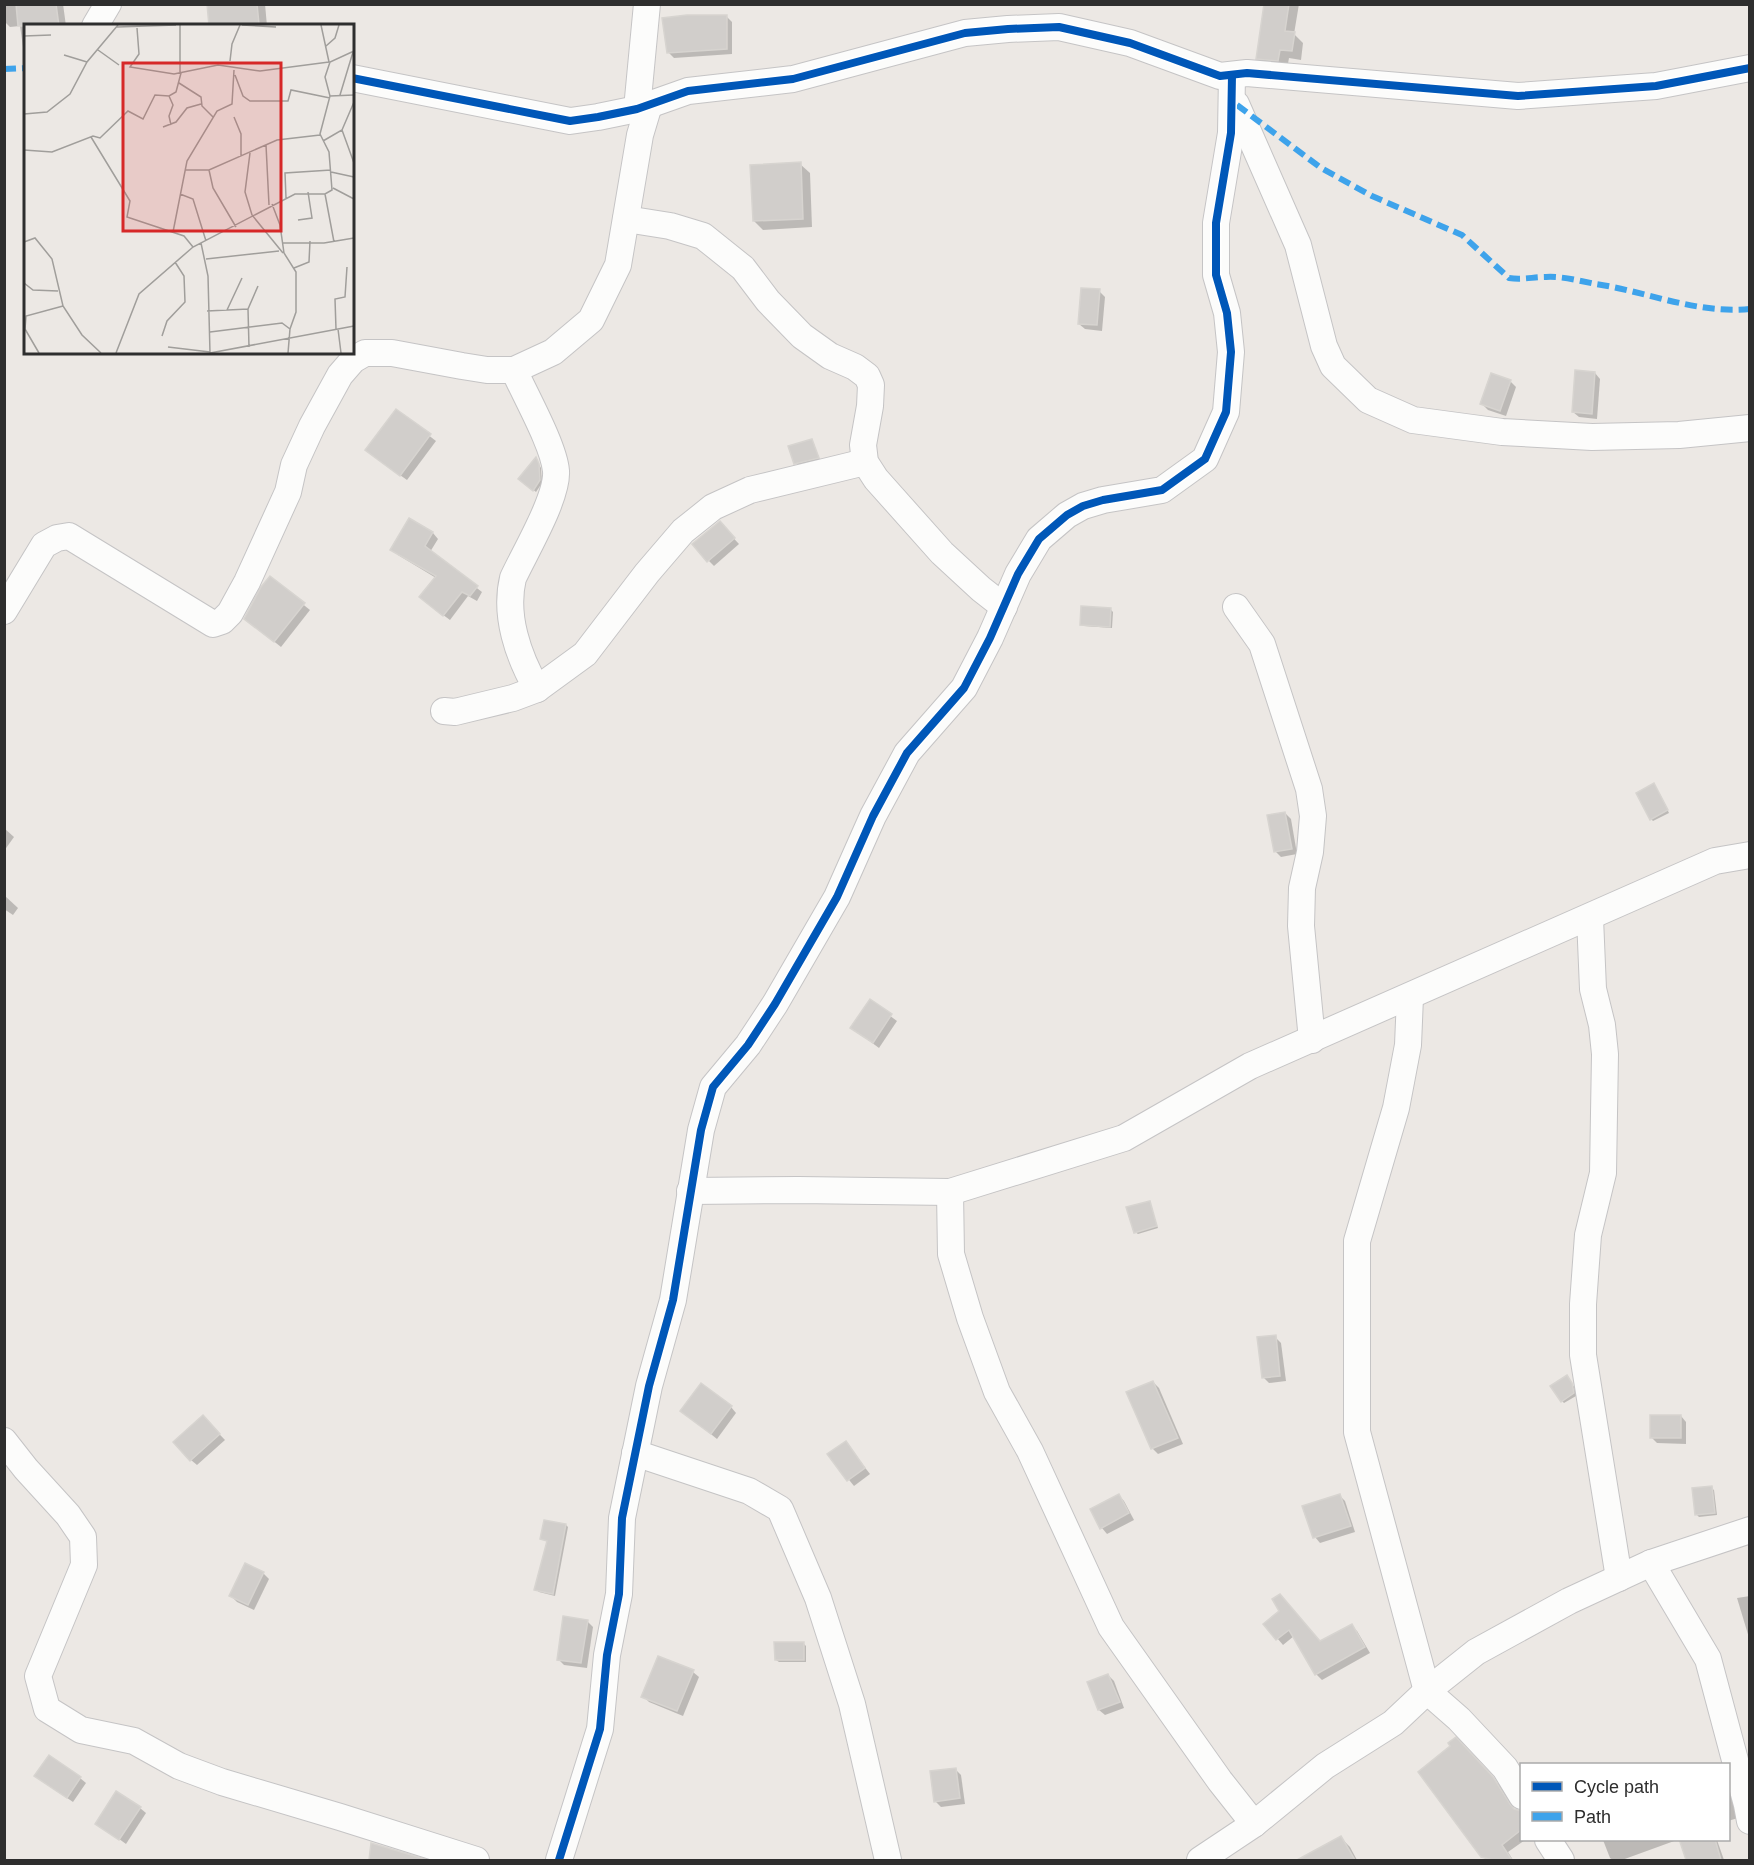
<svg xmlns="http://www.w3.org/2000/svg" width="1754" height="1865" viewBox="0 0 1754 1865" font-family="Helvetica,sans-serif">
<rect width="100%" height="100%" fill="#ece8e4"/>
<g fill="#0003">
<path d="M 4,4 L 63,4 L 66,26 L 26,26 L 26,56 L 24,54 L 20,26 L 10,27 L 4,21 Z"/>
<path d="M 209,4 L 265,4 L 267,26 L 211,26 Z"/>
<path d="M 1266,4 L 1299,4 L 1294,34 L 1303,43 L 1301,60 L 1289,58 L 1287,69 L 1266,67 L 1257,58 Z"/>
<path d="M 726,16 L 732,22 L 732,54 L 674,58 L 668,52 Z"/>
<path d="M 800,164 L 810,173 L 812,227 L 763,230 L 754,221 Z"/>
<path d="M 1099,291 L 1105,297 L 1102,331 L 1085,329 L 1079,324 Z"/>
<path d="M 1595,373 L 1600,379 L 1597,419 L 1579,417 L 1573,412 Z"/>
<path d="M 1510,381 L 1516,387 L 1506,416 L 1488,410 L 1482,404 Z"/>
<path d="M 397,411 L 436,441 L 407,480 L 373,456 Z"/>
<path d="M 812,440 L 820,460 L 798,465 L 796,463 Z"/>
<path d="M 536,459 L 541,468 L 542,483 L 536,492 L 520,479 Z"/>
<path d="M 410,520 L 433,533 L 438,539 L 430,552 L 482,592 L 477,601 L 468,596 L 450,620 L 427,603 L 436,578 L 398,555 L 392,549 Z"/>
<path d="M 725,529 L 739,544 L 714,566 L 709,561 Z"/>
<path d="M 270,578 L 310,610 L 281,647 L 252,624 Z"/>
<path d="M 1110,609 L 1113,612 L 1112,628 L 1084,626 L 1082,624 Z"/>
<path d="M 1656,788 L 1669,813 L 1653,821 L 1651,819 Z"/>
<path d="M 1285,813 L 1291,819 L 1297,854 L 1281,857 L 1275,851 Z"/>
<path d="M 4,828 L 14,837 L 4,851 Z"/>
<path d="M 4,895 L 18,908 L 13,915 L 4,909 Z"/>
<path d="M 870,1001 L 897,1021 L 879,1048 L 852,1028 Z"/>
<path d="M 1149,1203 L 1158,1228 L 1138,1234 L 1135,1232 Z"/>
<path d="M 1275,1337 L 1281,1343 L 1286,1381 L 1269,1383 L 1263,1377 Z"/>
<path d="M 1569,1379 L 1574,1387 L 1576,1396 L 1564,1403 L 1562,1401 Z"/>
<path d="M 1153,1382 L 1159,1388 L 1183,1444 L 1158,1454 L 1152,1448 Z"/>
<path d="M 731,1407 L 736,1413 L 717,1439 L 682,1411 Z"/>
<path d="M 1681,1416 L 1686,1422 L 1686,1444 L 1657,1443 L 1651,1437 Z"/>
<path d="M 203,1417 L 225,1440 L 197,1465 L 191,1460 Z"/>
<path d="M 845,1442 L 870,1474 L 854,1486 L 829,1455 Z"/>
<path d="M 1711,1488 L 1714,1490 L 1717,1515 L 1699,1517 L 1696,1514 Z"/>
<path d="M 1118,1495 L 1124,1501 L 1134,1520 L 1107,1534 L 1102,1528 Z"/>
<path d="M 1339,1495 L 1345,1501 L 1355,1532 L 1320,1543 L 1315,1537 Z"/>
<path d="M 566,1525 L 568,1527 L 555,1596 L 539,1592 L 536,1589 L 548,1542 L 542,1539 Z"/>
<path d="M 263,1573 L 269,1579 L 254,1610 L 237,1602 L 231,1596 Z"/>
<path d="M 1750,1596 L 1750,1641 L 1737,1598 Z"/>
<path d="M 1280,1612 L 1320,1643 L 1351,1626 L 1357,1631 L 1370,1653 L 1322,1680 L 1316,1674 L 1294,1636 L 1283,1645 L 1265,1624 Z"/>
<path d="M 587,1621 L 593,1627 L 587,1668 L 564,1665 L 558,1659 Z"/>
<path d="M 803,1643 L 806,1646 L 806,1662 L 779,1662 L 776,1660 Z"/>
<path d="M 693,1672 L 699,1677 L 683,1716 L 649,1702 L 643,1696 Z"/>
<path d="M 1108,1675 L 1114,1681 L 1124,1708 L 1105,1715 L 1099,1710 Z"/>
<path d="M 1455,1739 L 1500,1786 L 1515,1811 L 1522,1812 L 1522,1840 L 1525,1840 L 1508,1852 L 1513,1860 L 1487,1860 L 1482,1856 Z"/>
<path d="M 955,1769 L 961,1775 L 965,1804 L 941,1807 L 935,1801 Z"/>
<path d="M 80,1778 L 86,1783 L 73,1802 L 42,1781 Z"/>
<path d="M 1728,1791 L 1732,1794 L 1738,1818 L 1728,1821 Z"/>
<path d="M 140,1808 L 146,1813 L 126,1844 L 97,1823 Z"/>
<path d="M 1341,1838 L 1350,1847 L 1357,1860 L 1300,1860 Z"/>
<path d="M 1603,1840 L 1677,1840 L 1622,1860 L 1613,1860 L 1610,1858 Z"/>
<path d="M 1681,1840 L 1717,1840 L 1724,1860 L 1687,1860 Z"/>
<path d="M 372,1844 L 409,1856 L 413,1860 L 371,1860 Z"/>
</g>
<g fill="#d1cecb" stroke="#d7d4d0" stroke-width="1.5">
<path d="M 16,4 L 56,4 L 59,26 L 18,26 Z"/>
<path d="M 207,4 L 257,4 L 259,24 L 209,26 Z"/>
<path d="M 1264,4 L 1289,4 L 1285,31 L 1295,32 L 1292,51 L 1280,50 L 1278,61 L 1256,59 Z"/>
<path d="M 687,15 L 727,15 L 727,49 L 667,53 L 662,18 Z"/>
<path d="M 801,162 L 803,219 L 753,221 L 750,165 Z"/>
<path d="M 1081,288 L 1100,289 L 1097,325 L 1078,324 Z"/>
<path d="M 1575,370 L 1595,372 L 1592,414 L 1572,412 Z"/>
<path d="M 1491,373 L 1511,380 L 1500,411 L 1480,404 Z"/>
<path d="M 396,409 L 431,434 L 400,476 L 365,450 Z"/>
<path d="M 812,439 L 819,458 L 794,464 L 788,446 Z"/>
<path d="M 536,457 L 539,464 L 540,480 L 533,491 L 518,479 Z"/>
<path d="M 409,518 L 433,532 L 425,546 L 478,586 L 470,596 L 462,592 L 443,616 L 419,597 L 436,576 L 390,550 Z"/>
<path d="M 720,521 L 735,538 L 707,562 L 692,544 Z"/>
<path d="M 270,576 L 305,603 L 274,642 L 244,619 L 261,587 Z"/>
<path d="M 1081,606 L 1111,608 L 1110,627 L 1080,625 Z"/>
<path d="M 1654,783 L 1668,810 L 1650,820 L 1636,793 Z"/>
<path d="M 1285,812 L 1292,849 L 1274,852 L 1267,815 Z"/>
<path d="M 870,999 L 892,1014 L 873,1043 L 850,1028 Z"/>
<path d="M 1150,1201 L 1157,1226 L 1134,1233 L 1126,1207 Z"/>
<path d="M 1276,1335 L 1280,1376 L 1262,1378 L 1257,1337 Z"/>
<path d="M 1567,1375 L 1572,1383 L 1574,1393 L 1561,1402 L 1550,1386 Z"/>
<path d="M 1153,1381 L 1178,1438 L 1151,1449 L 1126,1392 Z"/>
<path d="M 701,1383 L 732,1406 L 711,1434 L 680,1411 Z"/>
<path d="M 203,1415 L 220,1434 L 190,1461 L 173,1442 Z"/>
<rect x="1650" y="1415" width="31" height="23"/>
<path d="M 846,1441 L 865,1468 L 847,1481 L 827,1454 Z"/>
<path d="M 1712,1486 L 1715,1513 L 1695,1515 L 1692,1488 Z"/>
<path d="M 1119,1494 L 1129,1513 L 1100,1529 L 1090,1509 Z"/>
<path d="M 1340,1494 L 1351,1526 L 1313,1538 L 1302,1506 Z"/>
<path d="M 544,1520 L 566,1524 L 553,1594 L 534,1590 L 547,1541 L 540,1539 Z"/>
<path d="M 245,1563 L 264,1572 L 248,1605 L 229,1596 Z"/>
<path d="M 1280,1594 L 1320,1641 L 1352,1624 L 1365,1647 L 1315,1675 L 1289,1630 L 1276,1640 L 1263,1624 L 1279,1611 L 1272,1599 Z"/>
<path d="M 563,1616 L 588,1620 L 581,1663 L 557,1660 Z"/>
<path d="M 774,1642 L 804,1642 L 804,1660 L 775,1660 Z"/>
<path d="M 658,1656 L 694,1670 L 677,1711 L 641,1697 Z"/>
<path d="M 1108,1674 L 1120,1702 L 1098,1710 L 1087,1682 Z"/>
<path d="M 1456,1737 L 1493,1777 L 1510,1804 L 1514,1809 L 1521,1811 L 1521,1830 L 1502,1845 L 1512,1860 L 1493,1860 L 1481,1857 L 1418,1772 L 1450,1746 L 1448,1743 Z"/>
<path d="M 49,1755 L 81,1777 L 67,1798 L 34,1776 Z"/>
<path d="M 956,1768 L 960,1798 L 934,1802 L 930,1771 Z"/>
<path d="M 116,1791 L 141,1807 L 119,1840 L 95,1824 Z"/>
<path d="M 1341,1836 L 1355,1860 L 1297,1860 Z"/>
<path d="M 1679,1839 L 1715,1839 L 1721,1860 L 1686,1860 Z"/>
<path d="M 371,1843 L 428,1860 L 369,1860 Z"/>
</g>
<g fill="none" stroke-linecap="round" stroke-linejoin="round">
<g stroke="#c5c4c5" stroke-width="28">
<g id="minor">
<path d="M 95,26 L 108,4"/>
<path d="M 352,78 L 570,121 L 598,117 L 637,109 L 688,91 L 793,79 L 965,33 L 1008,29 L 1059,27 L 1130,43 L 1220,76 L 1247,73 L 1518,96 L 1656,86 L 1750,68"/>
<path d="M 1236,104 L 1298,245 L 1324,346 L 1333,366 L 1368,400 L 1413,420 L 1502,432 L 1592,437 L 1679,435 L 1750,428"/>
<path d="M 637,109 L 647,4"/>
<path d="M 626,219 L 670,226 L 703,236 L 743,268 L 768,301 L 802,336 L 830,356 L 855,367 L 867,376 L 871,385 L 870,406 L 863,445 L 865,462 L 876,479 L 942,553 L 981,589 L 1004,607"/>
<path d="M 514,370 C 525,395 554,446 556,471 C 558,497 525,552 513,578 C 504,615 518,656 537,689"/>
<path d="M 1236,607 L 1262,644 L 1309,789 L 1313,816 L 1310,852 L 1302,888 L 1301,926 L 1312,1040"/>
<path d="M 4,611 L 44,545 L 57,538 L 69,536 L 213,624 L 222,621 L 230,613 L 247,582 L 288,492 L 294,465 L 312,426 L 340,375 L 353,360 L 365,353 L 392,353 L 462,366 L 487,370 L 514,370 L 553,352 L 591,320 L 618,265 L 640,135 L 649,105"/>
<path d="M 444,711 L 455,712 L 513,698 L 537,689 L 585,654 L 647,573 L 683,531 L 713,507 L 750,490 L 865,462"/>
<path d="M 1590,918 L 1593,989 L 1602,1025 L 1605,1054 L 1603,1173 L 1588,1235 L 1583,1304 L 1583,1355 L 1619,1578"/>
<path d="M 1410,997 L 1408,1045 L 1396,1108 L 1357,1241 L 1357,1432 L 1427,1691 L 1459,1719 L 1505,1768 L 1522,1796"/>
<path d="M 690,1191 L 798,1190 L 950,1192 L 1124,1138 L 1250,1066 L 1715,861 L 1750,855"/>
<path d="M 950,1192 L 951,1254 L 970,1318 L 997,1392 L 1030,1451 L 1111,1627 L 1220,1781 L 1254,1824"/>
<path d="M 4,1441 L 26,1469 L 68,1515 L 83,1537 L 84,1565 L 38,1676 L 47,1709 L 81,1730 L 134,1741 L 179,1766 L 222,1782 L 340,1817 L 476,1860"/>
<path d="M 635,1453 L 749,1491 L 780,1509 L 818,1598 L 852,1704 L 888,1860"/>
<path d="M 1651,1563 L 1708,1659 L 1747,1805 L 1750,1821"/>
<path d="M 1548,1840 L 1561,1860"/>
<path d="M 559,1860 L 600,1729 L 607,1655 L 619,1594 L 622,1518 L 649,1386 L 673,1300 L 701,1130 L 713,1087 L 748,1045 L 775,1004 L 837,897 L 873,816 L 907,753 L 964,688 L 990,638 L 1018,574 L 1039,539 L 1067,515 L 1083,506 L 1103,500 L 1162,490 L 1205,459 L 1226,412 L 1231,352 L 1227,313 L 1216,275 L 1216,223 L 1231,133 L 1232,75"/>
<path d="M 1200,1860 L 1254,1824 L 1325,1766 L 1393,1723 L 1427,1691 L 1476,1652 L 1569,1601 L 1651,1563 L 1750,1530"/>
</g>
</g>
<use href="#minor" stroke="#fcfcfb" stroke-width="26"/>
<g stroke="#3ea3eb" stroke-width="6" stroke-dasharray="12 6" stroke-linecap="butt">
<path d="M 4,69 L 26,68"/>
<path d="M 1237,105 L 1321,168 L 1372,196 L 1462,235 L 1509,278 C 1522,280 1533,277 1546,277 C 1562,276 1580,281 1596,284 C 1648,292 1696,314 1750,309"/>
</g>
<g stroke="#fff" stroke-width="11">
<g id="cycleway">
<path d="M 352,78 L 570,121 L 598,117 L 637,109 L 688,91 L 793,79 L 965,33 L 1008,29 L 1059,27 L 1130,43 L 1220,76 L 1247,73 L 1518,96 L 1656,86 L 1750,68"/>
<path d="M 559,1860 L 600,1729 L 607,1655 L 619,1594 L 622,1518 L 649,1386 L 673,1300 L 701,1130 L 713,1087 L 748,1045 L 775,1004 L 837,897 L 873,816 L 907,753 L 964,688 L 990,638 L 1018,574 L 1039,539 L 1067,515 L 1083,506 L 1103,500 L 1162,490 L 1205,459 L 1226,412 L 1231,352 L 1227,313 L 1216,275 L 1216,223 L 1231,133 L 1232,75"/>
</g>
</g>
<use href="#cycleway" stroke="#0057b8" stroke-width="8"/>
</g>
<g transform="translate(24 24)">
<rect width="330" height="330" fill="#ece8e4"/>
<path fill="none" stroke="#a09e9b" stroke-width="1.5" d="M 156,1 L 156,48M 218,1 L 252,3M 297,1 L 305,38M 93,3 L 152,1M 113,4 L 115,30 L 106,43 L 150,50 L 194,41 L 236,47 L 305,38M 0,12 L 27,11M 302,22 L 311,14 L 315,1M 74,26 L 95,41M 40,31 L 63,38M 206,37 L 208,20 L 216,1M 211,51 L 219,72 L 226,77 L 264,77 L 267,66 L 306,74M 155,59 L 177,73 L 178,82 L 189,93M 316,71 L 329,28M 145,72 L 149,81 L 145,92 L 147,101M 306,72 L 330,71M 0,90 L 23,88 L 46,70 L 63,38 L 94,1M 210,93 L 217,110 L 217,132M 139,103 L 152,98 L 163,84 L 177,80M 318,106 L 330,139M 67,113 L 106,177 L 103,193 L 160,212 L 169,223M 299,117 L 318,106 L 330,78M 242,121 L 245,181M 0,126 L 28,128 L 69,112 L 76,114 L 104,87 L 119,95 L 131,71 L 145,72 L 152,68 L 157,49M 226,129 L 221,168 L 228,191 L 259,229M 161,146 L 185,146 L 253,116 L 296,111M 185,146 L 189,164 L 212,203M 307,148 L 330,153M 309,164 L 330,175M 156,170 L 169,175 L 182,217M 301,170 L 310,218M 262,174 L 261,149 L 307,146M 248,180 L 256,201 L 260,229 L 272,248 L 272,288 L 266,305 L 264,329M 274,196 L 288,194 L 284,168M 149,208 L 163,137 L 193,87 L 208,80 L 210,46M 0,218 L 11,214 L 28,235 L 39,282 L 58,311 L 77,329M 177,219 L 184,252 L 186,329M 259,219 L 300,219 L 330,214M 182,235 L 255,227M 270,244 L 285,238 L 286,217M 0,259 L 9,266 L 34,267M 224,285 L 234,262M 203,286 L 218,254M 183,287 L 224,285 L 225,323M 312,305 L 311,275 L 321,273 L 323,243M 314,305 L 317,329M 186,308 L 258,299 L 266,305M 138,312 L 143,297 L 161,278 L 160,252 L 151,238M 144,323 L 186,328M 15,329 L 1,305 L 2,292 L 39,282M 92,329 L 115,270 L 169,223 L 271,170 L 301,170 L 308,166 L 305,128 L 296,110 L 306,72 L 301,53 L 306,38 L 330,27M 186,329 L 330,302"/>
<path fill="#d62828" fill-opacity="0.15" stroke="#d62828" stroke-width="3" d="M 99,39 L 257,39 L 257,207 L 99,207 Z"/>
<rect width="330" height="330" fill="none" stroke="#2e2e2e" stroke-width="3"/>
</g>
<rect width="1754" height="1865" fill="none" stroke="#2e2e2e" stroke-width="12"/>
<rect x="1520" y="1763" width="210" height="78" fill="#ffffff" stroke="#ababab" stroke-width="1.5"/>
<rect x="1532" y="1782" width="30" height="9" fill="#0057b8" stroke="#ababab" stroke-width="1.5"/>
<text x="1574" y="1793" font-size="18" fill="#2e2e2e">Cycle path</text>
<rect x="1532" y="1812" width="30" height="9" fill="#3ea3eb" stroke="#ababab" stroke-width="1.5"/>
<text x="1574" y="1823" font-size="18" fill="#2e2e2e">Path</text>
</svg>
